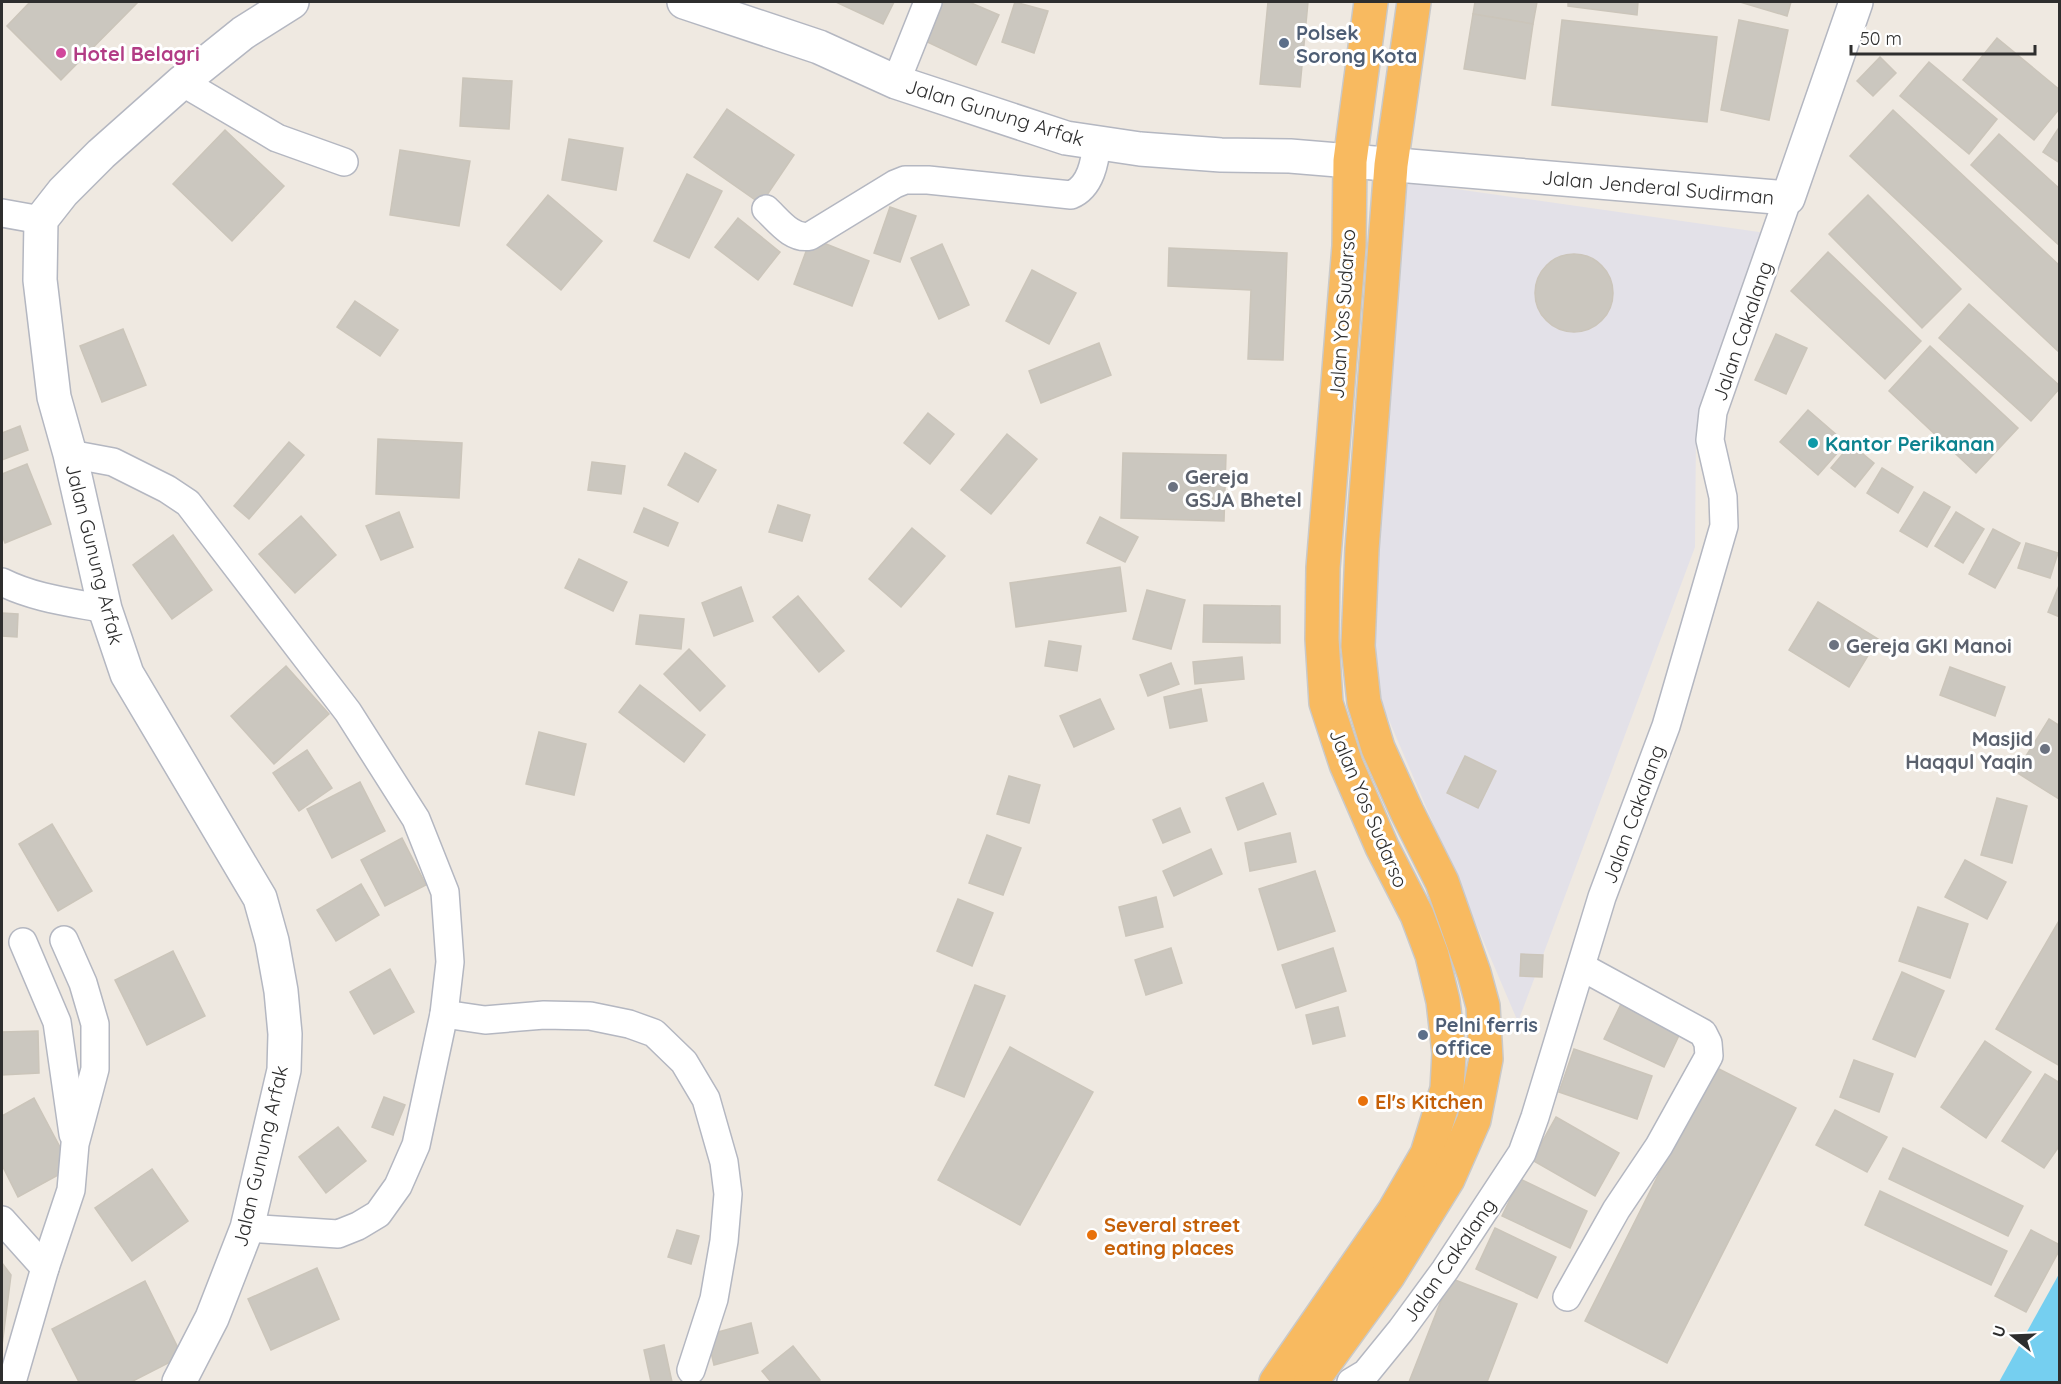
<svg xmlns="http://www.w3.org/2000/svg" width="2061" height="1384" viewBox="0 0 2061 1384" font-family="Quicksand,sans-serif">
<rect width="100%" height="100%" fill="#efe9e1"/>
<path fill="#e3e1e8" d="M 1393,180 L 1766,233 L 1696,430 L 1695,547 L 1518,1022 L 1365,664 Z"/>
<path fill="#75cff0" d="M 2059,1274 L 2059,1382 L 1999,1382 Z"/>
<g fill="#cbc7bf" stroke="#cbc5ba" stroke-width="1.5">
<path d="M 30,2 L 138,2 L 61,80 L 7,26 Z"/>
<path d="M 836,2 L 894,2 L 883,24 Z"/>
<path d="M 941,2 L 969,2 L 999,15 L 976,65 L 923,40 Z"/>
<path d="M 1015,2 L 1048,11 L 1034,53 L 1002,42 Z"/>
<path d="M 1268,2 L 1308,2 L 1300,87 L 1260,84 Z"/>
<path d="M 1475,2 L 1537,2 L 1533,24 L 1473,14 Z"/>
<path d="M 1568,2 L 1638,2 L 1637,15 L 1568,6 Z"/>
<path d="M 1740,2 L 1791,2 L 1787,16 Z"/>
<path d="M 1473,14 L 1533,24 L 1525,79 L 1464,69 Z"/>
<path d="M 1562,20 L 1717,37 L 1707,122 L 1552,105 Z"/>
<path d="M 1739,20 L 1788,30 L 1769,120 L 1721,110 Z"/>
<path d="M 1997,38 L 2060,90 L 2060,108 L 2034,140 L 1963,80 Z"/>
<path d="M 1880,57 L 1896,73 L 1873,96 L 1857,81 Z"/>
<path d="M 1929,62 L 1997,119 L 1969,154 L 1900,96 Z"/>
<path d="M 463,78 L 512,81 L 509,129 L 460,126 Z"/>
<path d="M 727,109 L 794,155 L 761,204 L 694,157 Z"/>
<path d="M 1893,110 L 2060,266 L 2060,353 L 1850,156 Z"/>
<path d="M 2060,126 L 2060,163 L 2043,152 Z"/>
<path d="M 225,130 L 284,186 L 232,241 L 173,184 Z"/>
<path d="M 1999,134 L 2060,189 L 2060,246 L 1971,165 Z"/>
<path d="M 569,139 L 623,148 L 616,190 L 562,180 Z"/>
<path d="M 400,150 L 470,161 L 459,226 L 390,215 Z"/>
<path d="M 687,174 L 722,191 L 689,258 L 654,241 Z"/>
<path d="M 548,195 L 602,241 L 561,290 L 507,245 Z"/>
<path d="M 1868,195 L 1961,289 L 1922,328 L 1829,234 Z"/>
<path d="M 890,207 L 916,216 L 900,262 L 874,253 Z"/>
<path d="M 738,218 L 780,252 L 758,280 L 715,247 Z"/>
<path d="M 811,238 L 869,261 L 852,306 L 794,284 Z"/>
<path d="M 942,244 L 969,305 L 939,319 L 911,258 Z"/>
<path d="M 1169,248 L 1287,253 L 1283,360 L 1248,359 L 1251,290 L 1168,286 Z"/>
<path d="M 1828,252 L 1921,341 L 1885,379 L 1791,291 Z"/>
<circle cx="1574" cy="293" r="39"/>
<path d="M 1032,270 L 1076,293 L 1049,344 L 1006,321 Z"/>
<path d="M 355,301 L 398,330 L 380,356 L 337,327 Z"/>
<path d="M 1969,304 L 2060,386 L 2060,388 L 2031,421 L 1939,338 Z"/>
<path d="M 123,329 L 146,385 L 102,402 L 80,346 Z"/>
<path d="M 1776,334 L 1807,348 L 1786,394 L 1755,380 Z"/>
<path d="M 1099,343 L 1111,375 L 1041,403 L 1029,371 Z"/>
<path d="M 1930,346 L 2018,428 L 1976,473 L 1889,391 Z"/>
<path d="M 1808,410 L 1846,443 L 1818,475 L 1780,442 Z"/>
<path d="M 928,413 L 954,434 L 930,464 L 904,443 Z"/>
<path d="M 20,426 L 28,450 L 2,460 L 2,433 Z"/>
<path d="M 1007,434 L 1037,459 L 991,514 L 961,490 Z"/>
<path d="M 378,439 L 462,443 L 459,498 L 376,494 Z"/>
<path d="M 289,442 L 304,455 L 249,519 L 234,506 Z"/>
<path d="M 1851,444 L 1874,463 L 1855,487 L 1831,468 Z"/>
<path d="M 685,453 L 716,470 L 698,502 L 668,485 Z"/>
<path d="M 1123,453 L 1226,455 L 1224,521 L 1121,518 Z"/>
<path d="M 592,462 L 625,466 L 621,494 L 588,490 Z"/>
<path d="M 27,464 L 51,524 L 5,543 L 2,535 L 2,474 Z"/>
<path d="M 1882,468 L 1913,487 L 1898,513 L 1867,493 Z"/>
<path d="M 1924,492 L 1950,507 L 1927,547 L 1900,531 Z"/>
<path d="M 778,505 L 810,515 L 802,541 L 769,532 Z"/>
<path d="M 644,508 L 678,523 L 668,546 L 634,532 Z"/>
<path d="M 399,512 L 413,547 L 381,560 L 366,526 Z"/>
<path d="M 1956,512 L 1984,529 L 1963,563 L 1935,546 Z"/>
<path d="M 301,516 L 336,555 L 295,593 L 259,554 Z"/>
<path d="M 1100,517 L 1138,537 L 1125,562 L 1087,543 Z"/>
<path d="M 912,528 L 945,556 L 901,607 L 869,579 Z"/>
<path d="M 1993,529 L 2020,543 L 1995,588 L 1969,574 Z"/>
<path d="M 173,535 L 212,590 L 172,619 L 133,565 Z"/>
<path d="M 2026,543 L 2058,553 L 2050,578 L 2018,568 Z"/>
<path d="M 579,559 L 627,582 L 613,611 L 565,588 Z"/>
<path d="M 1120,567 L 1126,611 L 1016,627 L 1010,583 Z"/>
<path d="M 2060,583 L 2060,617 L 2048,612 Z"/>
<path d="M 741,587 L 753,621 L 714,636 L 702,603 Z"/>
<path d="M 1147,590 L 1185,600 L 1171,649 L 1133,639 Z"/>
<path d="M 798,596 L 844,651 L 819,672 L 773,617 Z"/>
<path d="M 1818,602 L 1878,639 L 1849,687 L 1789,650 Z"/>
<path d="M 1204,605 L 1280,606 L 1280,643 L 1203,642 Z"/>
<path d="M 2,613 L 18,614 L 17,637 L 2,636 Z"/>
<path d="M 640,615 L 684,619 L 681,649 L 636,644 Z"/>
<path d="M 1049,641 L 1081,646 L 1077,671 L 1045,666 Z"/>
<path d="M 689,649 L 725,686 L 700,711 L 664,674 Z"/>
<path d="M 1242,657 L 1244,679 L 1195,684 L 1193,662 Z"/>
<path d="M 1171,663 L 1179,684 L 1148,696 L 1140,675 Z"/>
<path d="M 286,666 L 329,714 L 274,764 L 231,716 Z"/>
<path d="M 1950,667 L 2005,687 L 1995,716 L 1940,695 Z"/>
<path d="M 640,685 L 705,735 L 684,762 L 619,712 Z"/>
<path d="M 1201,689 L 1207,721 L 1170,728 L 1164,697 Z"/>
<path d="M 1100,699 L 1114,729 L 1074,747 L 1060,716 Z"/>
<path d="M 2049,719 L 2060,726 L 2059,799 L 2016,772 Z"/>
<path d="M 539,732 L 586,744 L 574,795 L 526,784 Z"/>
<path d="M 307,750 L 332,788 L 299,811 L 273,773 Z"/>
<path d="M 1465,756 L 1496,771 L 1478,808 L 1447,793 Z"/>
<path d="M 1009,776 L 1040,785 L 1029,823 L 997,814 Z"/>
<path d="M 360,782 L 385,831 L 332,858 L 307,809 Z"/>
<path d="M 1263,783 L 1276,814 L 1238,830 L 1226,798 Z"/>
<path d="M 1997,798 L 2027,806 L 2012,863 L 1981,855 Z"/>
<path d="M 1180,808 L 1190,832 L 1163,843 L 1153,820 Z"/>
<path d="M 52,824 L 92,891 L 58,911 L 19,844 Z"/>
<path d="M 1290,833 L 1296,862 L 1250,871 L 1245,843 Z"/>
<path d="M 987,835 L 1021,848 L 1003,895 L 969,883 Z"/>
<path d="M 402,838 L 426,885 L 385,906 L 361,860 Z"/>
<path d="M 1211,849 L 1222,874 L 1174,896 L 1163,871 Z"/>
<path d="M 1965,860 L 2006,882 L 1987,919 L 1945,897 Z"/>
<path d="M 1315,871 L 1335,931 L 1278,950 L 1259,889 Z"/>
<path d="M 361,884 L 379,915 L 336,941 L 317,910 Z"/>
<path d="M 1156,897 L 1163,927 L 1126,936 L 1119,907 Z"/>
<path d="M 958,899 L 993,913 L 972,966 L 937,951 Z"/>
<path d="M 1918,907 L 1968,924 L 1950,978 L 1899,961 Z"/>
<path d="M 2060,919 L 2060,1066 L 1996,1029 Z"/>
<path d="M 1171,948 L 1182,983 L 1146,995 L 1135,960 Z"/>
<path d="M 1333,948 L 1346,991 L 1296,1008 L 1282,965 Z"/>
<path d="M 173,951 L 205,1016 L 147,1045 L 115,980 Z"/>
<path d="M 1521,954 L 1543,955 L 1542,977 L 1520,976 Z"/>
<path d="M 390,969 L 414,1012 L 374,1034 L 350,992 Z"/>
<path d="M 1902,972 L 1944,991 L 1915,1057 L 1873,1039 Z"/>
<path d="M 975,985 L 1005,996 L 964,1097 L 935,1085 Z"/>
<path d="M 1621,1004 L 1681,1031 L 1664,1067 L 1604,1039 Z"/>
<path d="M 1338,1007 L 1345,1036 L 1313,1044 L 1306,1015 Z"/>
<path d="M 38,1031 L 39,1073 L 2,1075 L 2,1032 Z"/>
<path d="M 1985,1041 L 2031,1072 L 1986,1138 L 1941,1107 Z"/>
<path d="M 1010,1047 L 1093,1092 L 1020,1225 L 938,1180 Z"/>
<path d="M 1574,1049 L 1652,1076 L 1637,1119 L 1559,1092 Z"/>
<path d="M 1854,1060 L 1893,1074 L 1879,1112 L 1840,1097 Z"/>
<path d="M 1713,1066 L 1796,1108 L 1667,1363 L 1585,1321 Z"/>
<path d="M 2045,1074 L 2060,1083 L 2060,1145 L 2044,1168 L 2002,1141 Z"/>
<path d="M 384,1097 L 405,1105 L 393,1135 L 372,1127 Z"/>
<path d="M 34,1098 L 71,1168 L 18,1197 L 2,1165 L 2,1116 Z"/>
<path d="M 1835,1110 L 1887,1137 L 1867,1172 L 1816,1145 Z"/>
<path d="M 1556,1117 L 1619,1153 L 1595,1196 L 1532,1160 Z"/>
<path d="M 338,1127 L 366,1161 L 326,1193 L 299,1157 Z"/>
<path d="M 1903,1148 L 2023,1206 L 2008,1236 L 1889,1179 Z"/>
<path d="M 152,1169 L 188,1221 L 132,1261 L 95,1208 Z"/>
<path d="M 1520,1179 L 1587,1211 L 1570,1248 L 1502,1216 Z"/>
<path d="M 1880,1191 L 2007,1251 L 1991,1285 L 1865,1225 Z"/>
<path d="M 1495,1228 L 1556,1257 L 1537,1298 L 1476,1269 Z"/>
<path d="M 677,1230 L 699,1236 L 691,1264 L 668,1257 Z"/>
<path d="M 2031,1230 L 2060,1245 L 2060,1249 L 2026,1312 L 1995,1296 Z"/>
<path d="M 2,1263 L 11,1275 L 2,1346 Z"/>
<path d="M 317,1268 L 339,1319 L 271,1350 L 248,1299 Z"/>
<path d="M 1450,1278 L 1517,1304 L 1487,1382 L 1409,1382 Z"/>
<path d="M 145,1281 L 182,1356 L 131,1382 L 79,1382 L 52,1329 Z"/>
<path d="M 751,1323 L 758,1353 L 714,1365 L 707,1335 Z"/>
<path d="M 664,1345 L 672,1382 L 651,1382 L 644,1350 Z"/>
<path d="M 793,1346 L 820,1380 L 816,1382 L 771,1382 L 762,1371 Z"/>
</g>
<g fill="none" stroke-linecap="round" stroke-linejoin="round">
<g stroke="#b4b7c1" stroke-width="30">
<g id="minor">
<path d="M 182,82 L 277,138 L 344,162"/>
<path d="M 896,82 L 928,2"/>
<path d="M 766,209 C 778,220 792,240 810,236 L 895,184 L 905,180 L 928,180 L 1071,195 C 1091,187 1095,161 1097,143"/>
<path d="M 2,213 L 41,220"/>
<path d="M 70,454 L 113,462 L 167,489 L 188,503 L 348,712 L 416,819 L 445,892 L 450,962 L 444,1014 L 416,1145 L 398,1186 L 378,1214 L 358,1226 L 338,1234 L 247,1228"/>
<path d="M 2,582 C 34,598 69,602 105,609"/>
<path d="M 23,942 L 57,1022 L 73,1134"/>
<path d="M 444,1014 L 485,1020 L 544,1015 L 590,1016 L 629,1024 L 654,1033 L 684,1062 L 706,1099 L 724,1162 L 728,1194 L 724,1241 L 714,1299 L 691,1370"/>
<path d="M 2,1220 L 45,1268"/>
<path d="M 1567,1297 L 1616,1210 L 1659,1146 L 1709,1056 L 1708,1043 L 1703,1033 L 1582,967"/>
<path d="M 12,1382 L 45,1268 L 71,1190 L 75,1144 L 95,1069 L 95,1024 L 83,983 L 64,940"/>
<path d="M 1351,1382 L 1366,1373 L 1401,1330 L 1445,1270 L 1522,1153 L 1535,1117 L 1602,897 L 1666,726 L 1724,526 L 1723,497 L 1710,440 L 1713,412 L 1788,198"/>
</g>
</g>
<g stroke="#b4b7c1" stroke-width="36">
<g id="tertiary">
<path d="M 684,2 L 819,47 L 896,82 L 1066,138 L 1140,149 L 1221,155 L 1290,156 L 1350,161"/>
<path d="M 179,1382 L 212,1318 L 247,1228 L 284,1070 L 285,1034 L 281,991 L 272,941 L 260,898 L 127,674 L 105,609 L 70,454 L 54,397 L 40,280 L 41,220 L 63,192 L 101,154 L 182,82 L 243,33 L 292,2"/>
</g>
</g>
<g stroke="#b4b7c1" stroke-width="36">
<path id="secondary" d="M 1350,161 L 1788,198 L 1856,2"/>
</g>
<g stroke="#c9c9c9" stroke-width="36">
<g id="trunk">
<path d="M 1276,1382 L 1394,1211 L 1427,1154 L 1447,1089 L 1449,1053 L 1443,1001 L 1432,955 L 1417,915 L 1382,847 L 1346,764 L 1326,703 L 1322,639 L 1323,568 L 1349,246 L 1350,161 L 1371,2"/>
<path d="M 1311,1382 L 1388,1276 L 1448,1179 L 1474,1120 L 1486,1059 L 1483,1006 L 1474,973 L 1442,882 L 1407,812 L 1378,748 L 1364,702 L 1358,646 L 1362,549 L 1391,165 L 1414,2"/>
</g>
</g>
<use href="#minor" stroke="#fff" stroke-width="27"/>
<use href="#tertiary" stroke="#fff" stroke-width="33"/>
<use href="#secondary" stroke="#fff" stroke-width="33"/>
<use href="#trunk" stroke="#f8ba60" stroke-width="33"/>
</g>
<g fill="#5c6f8a" stroke="#fff" stroke-width="2">
<circle cx="1284" cy="43" r="6"/>
<circle cx="1423" cy="1035" r="6"/>
</g>
<circle fill="#d1479c" stroke="#fff" stroke-width="2" cx="61" cy="53" r="6"/>
<circle fill="#0f9aa8" stroke="#fff" stroke-width="2" cx="1813" cy="443" r="6"/>
<g fill="#6b7280" stroke="#fff" stroke-width="2">
<circle cx="1173" cy="487" r="6"/>
<circle cx="1834" cy="645" r="6"/>
<circle cx="2045" cy="749" r="6"/>
</g>
<g fill="#e8710a" stroke="#fff" stroke-width="2">
<circle cx="1363" cy="1101" r="6"/>
<circle cx="1092" cy="1235" r="6"/>
</g>
<g text-anchor="middle" dominant-baseline="central" stroke-width="6" stroke-linejoin="round" paint-order="stroke">
<g font-size="20" font-weight="bold" fill="#4e5e75" stroke="#fff" text-anchor="start">
<text x="1296" y="32">Polsek<tspan x="1296" dy="23">Sorong Kota</tspan></text>
<text x="1435" y="1024">Pelni ferris<tspan x="1435" dy="23">office</tspan></text>
</g>
<g font-size="20" font-weight="bold" fill="#b23c85" stroke="#fff" text-anchor="start">
<text x="73" y="53">Hotel Belagri</text>
</g>
<g font-size="20" fill="#2e2e2e" stroke="#fff">
<text transform="translate(995 112) rotate(17)">Jalan Gunung Arfak</text>
<text transform="translate(1658 187) rotate(5)">Jalan Jenderal Sudirman</text>
<text transform="translate(1342 314) rotate(-86)">Jalan Yos Sudarso</text>
<text transform="translate(1742 331) rotate(-71)">Jalan Cakalang</text>
<text transform="translate(95 554) rotate(76)">Jalan Gunung Arfak</text>
<text transform="translate(1369 808) rotate(67)">Jalan Yos Sudarso</text>
<text transform="translate(1633 814) rotate(-70)">Jalan Cakalang</text>
<text transform="translate(260 1156) rotate(-77)">Jalan Gunung Arfak</text>
<text transform="translate(1449 1260) rotate(-55)">Jalan Cakalang</text>
</g>
<g font-size="20" font-weight="bold" fill="#0d838f" stroke="#fff" text-anchor="start">
<text x="1825" y="443">Kantor Perikanan</text>
</g>
<g font-size="20" font-weight="bold" fill="#5b616d" stroke="#fff" text-anchor="start">
<text x="1185" y="476">Gereja<tspan x="1185" dy="23">GSJA Bhetel</tspan></text>
<text x="1846" y="645">Gereja GKI Manoi</text>
<text x="2033" y="738" text-anchor="end">Masjid<tspan x="2033" dy="23">Haqqul Yaqin</tspan></text>
</g>
<g font-size="20" font-weight="bold" fill="#c56008" stroke="#fff" text-anchor="start">
<text x="1375" y="1101">El's Kitchen</text>
<text x="1104" y="1224">Several street<tspan x="1104" dy="23">eating places</tspan></text>
</g>
</g>
<rect width="2061" height="1384" fill="none" stroke="#2e2e2e" stroke-width="6"/>
<g transform="translate(2013 1336) rotate(288)" stroke="#ffffff" stroke-width="4.5" paint-order="stroke">
<path d="M0-4.5L10 22L0 15L-10 22Z" fill="#2e2e2e"/>
<text y="-9" font-size="16" font-weight="bold" text-anchor="middle" fill="#2e2e2e">U</text>
</g>
<path d="M1851 45v9h184v-9" fill="none" stroke="#2e2e2e" stroke-width="3"/>
<text x="1860" y="45" font-size="18" fill="#2e2e2e" stroke="#ffffff" stroke-width="4.5" paint-order="stroke">50 m</text>
</svg>
